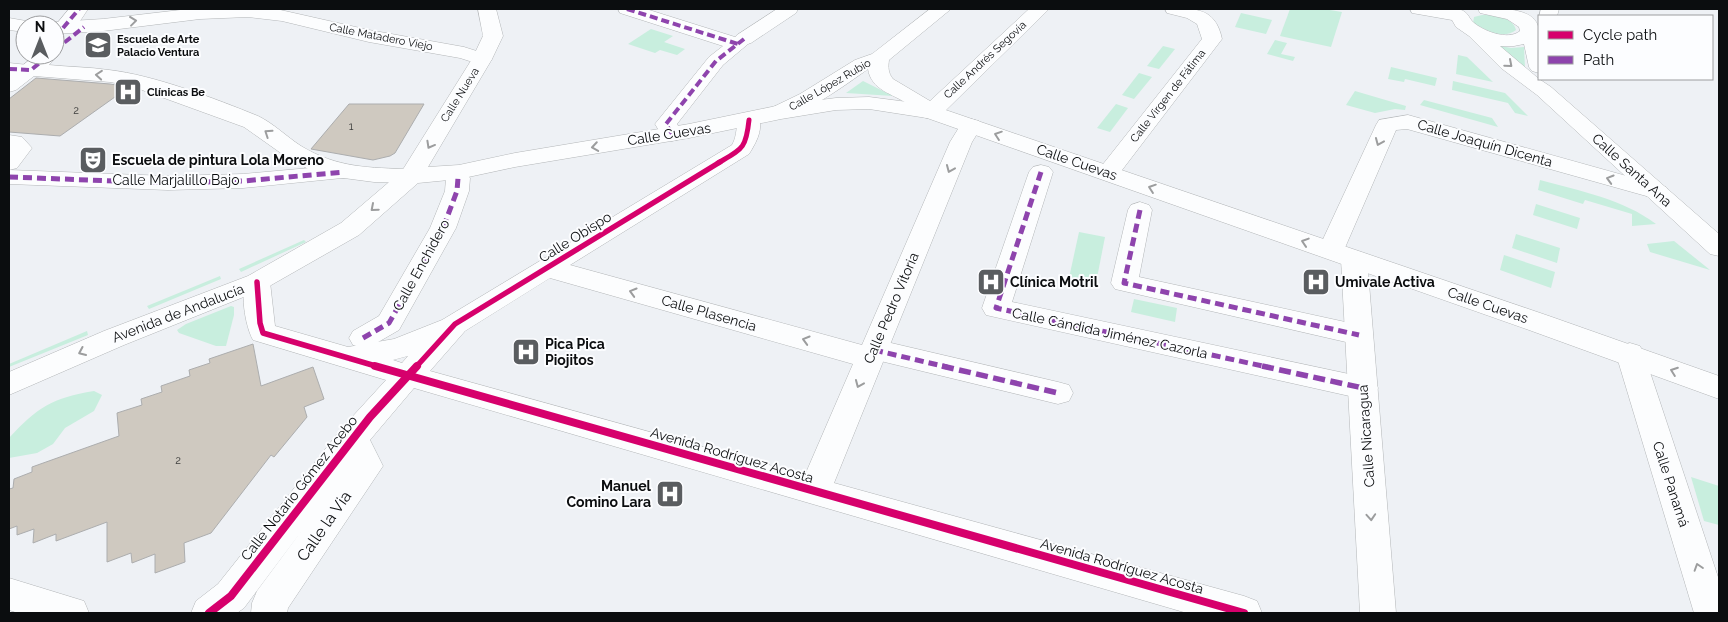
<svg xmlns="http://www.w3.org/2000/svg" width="1728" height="622" viewBox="0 0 1728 622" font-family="Raleway,sans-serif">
<rect width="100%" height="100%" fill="#eef1f5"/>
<g fill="#c8eede">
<path d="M 1290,9 L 1324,9 L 1342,12 L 1331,47 L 1280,36 Z"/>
<path d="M 1241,13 L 1272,20 L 1266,34 L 1235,27 Z"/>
<path d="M 1482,15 C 1494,15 1513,17 1516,30 C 1503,40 1486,30 1473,23 L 1474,17 Z"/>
<path d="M 651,29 L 673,36 L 664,42 L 685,49 L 677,55 L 660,50 L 655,53 L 628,44 Z"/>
<path d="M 1275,40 L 1287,43 L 1281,54 L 1295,57 L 1293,61 L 1267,54 Z"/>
<path d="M 1496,45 L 1511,48 L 1524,47 L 1525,68 Z"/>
<path d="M 1163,46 L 1175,49 L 1159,69 L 1147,66 Z"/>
<path d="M 1458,55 L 1467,57 L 1493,82 L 1456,74 Z"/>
<path d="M 1391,67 L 1437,78 L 1435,86 L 1405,79 L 1404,82 L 1388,79 Z"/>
<path d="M 1139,73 L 1152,77 L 1134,99 L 1122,95 Z"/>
<path d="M 863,81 L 893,96 L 846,93 Z"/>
<path d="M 1453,81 L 1505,93 L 1528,116 L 1515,113 L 1508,103 L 1452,90 Z"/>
<path d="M 1355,91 L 1406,106 L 1405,110 L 1395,109 L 1375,113 L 1346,105 Z"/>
<path d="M 1424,100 L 1492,118 L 1498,127 L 1420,105 Z"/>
<path d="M 1116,104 L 1128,108 L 1110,132 L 1097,128 Z"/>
<path d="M 1540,180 C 1580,191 1623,199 1656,224 L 1632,226 L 1632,214 L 1585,200 L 1583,204 L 1538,190 Z"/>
<path d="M 1536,204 L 1580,218 L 1577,229 L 1533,215 Z"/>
<path d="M 1079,232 L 1105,237 L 1096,283 L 1069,278 Z"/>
<path d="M 1516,234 L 1560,248 L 1557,263 L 1512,248 Z"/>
<path d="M 304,240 L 306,242 L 241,272 L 239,269 Z"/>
<path d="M 1674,241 L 1710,270 L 1650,252 L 1647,244 Z"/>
<path d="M 1504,255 L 1555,272 L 1551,288 L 1500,270 Z"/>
<path d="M 220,276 L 221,279 L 149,309 L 147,306 Z"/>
<path d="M 1134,299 L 1177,308 L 1175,322 L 1131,312 Z"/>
<path d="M 231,306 L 234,307 L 234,315 L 226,346 L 216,346 L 179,333 L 177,330 L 186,324 Z"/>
<path d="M 87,331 L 88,335 L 9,367 L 9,364 Z"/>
<path d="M 94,391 L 102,395 L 94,411 L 65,428 L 53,444 L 37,453 L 9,458 L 9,438 C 38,407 52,398 94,391 Z"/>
<path d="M 1691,477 L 1719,486 L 1719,525 L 1704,521 Z"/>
</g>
<g fill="#cfc9c0" stroke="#acadae">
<path d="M 36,78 L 110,84 L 129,87 L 60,136 L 9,132 L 9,99 Z"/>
<path d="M 349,104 L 424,104 L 395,153 L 390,156 L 373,160 L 311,149 Z"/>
<path d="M 253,344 L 261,386 L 313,367 L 324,399 L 304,407 L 307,417 L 274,457 L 271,455 L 211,533 L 184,543 L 185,562 L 155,573 L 155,554 L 132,563 L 131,553 L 107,562 L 107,522 L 56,541 L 56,534 L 33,543 L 34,529 L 17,535 L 17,526 L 9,529 L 9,489 L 13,488 L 14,479 L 32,472 L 32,467 L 119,436 L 117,413 L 142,405 L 141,399 L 162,392 L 161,386 L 190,376 L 189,370 L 210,363 L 209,359 Z"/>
</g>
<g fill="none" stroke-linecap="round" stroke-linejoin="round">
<g stroke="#b3b6b8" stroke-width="1">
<g id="pedestrian">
<path d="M 69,9 L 88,9 C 80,21 72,36 56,32 L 55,26 Z"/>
<path d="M 618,9 L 646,9 L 735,37 L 744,33 L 751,35 L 754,39 L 723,65 L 677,124 L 683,134 L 680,139 L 672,141 L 664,139 L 655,124 L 709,57 L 723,46 L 620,13 Z"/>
<path d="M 9,63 L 38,66 L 41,70 L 38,74 L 31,76 L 9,75 Z"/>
<path d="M 344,165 L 352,167 L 356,172 L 352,177 L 243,188 L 168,190 L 9,184 L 9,170 L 168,176 L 243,174 Z"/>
<path d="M 1041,165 L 1049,167 L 1053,172 L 1012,302 L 1363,377 L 1374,380 L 1378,388 L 1374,396 L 1363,399 L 986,315 L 982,308 L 1029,172 L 1033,167 Z"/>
<path d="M 458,171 L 466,173 L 470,178 L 469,191 L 456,228 L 399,330 L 373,345 L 363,348 L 353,345 L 349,338 L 353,331 L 379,316 L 430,228 L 445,191 L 446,178 L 450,173 Z"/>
<path d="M 1140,202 L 1149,205 L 1152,210 L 1139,277 L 1359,325 L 1369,328 L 1373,335 L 1369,342 L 1359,345 L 1115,289 L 1111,283 L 1128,210 L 1131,205 Z"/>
<path d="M 874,339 L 1058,382 L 1069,385 L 1073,393 L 1069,401 L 1058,404 L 864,357 L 860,350 L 864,343 Z"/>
</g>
</g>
<g stroke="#b3b6b8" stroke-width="1">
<g id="minor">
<path d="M 189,9 L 276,9 L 369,30 L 464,47 L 489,55 L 492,59 L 489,63 L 482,65 L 460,58 L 369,42 L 282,21 L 248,17 L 200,19 L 103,31 L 55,34 L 55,25 L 47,25 L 55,22 L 103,19 Z"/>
<path d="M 777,9 L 798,9 L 796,13 L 751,43 L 744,45 L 737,43 L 734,39 L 737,35 Z"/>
<path d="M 930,9 L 951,9 L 889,60 C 888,67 888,73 893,79 L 930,101 L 1029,9 L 1049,9 L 939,117 C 933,118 929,119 923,117 C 918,114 913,108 908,104 C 893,94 871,90 868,69 C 848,83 796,122 773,117 L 770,112 L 773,107 L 800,94 L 855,60 L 872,54 Z"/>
<path d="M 1165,9 C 1192,9 1215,5 1222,39 L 1116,178 L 1108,180 L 1100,178 L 1096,173 L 1100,168 L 1202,39 L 1197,24 L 1187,18 L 1167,13 Z"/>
<path d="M 1541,9 L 1559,9 L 1557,16 L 1539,17 Z"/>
<path d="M 9,18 L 32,22 L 34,25 L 25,25 L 25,32 L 9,30 Z"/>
<path d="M 36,55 L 51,55 L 54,59 L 49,65 C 69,67 89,67 109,70 C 154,75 216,99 258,116 C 273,123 287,137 301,146 C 337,168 370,168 411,169 L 419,171 L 423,176 L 419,181 L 411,183 L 374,182 L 336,177 L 310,170 L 285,156 L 244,127 L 131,86 L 110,82 L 34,76 L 16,90 L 9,92 L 9,76 Z"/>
<path d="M 749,113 L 757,115 C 765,127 756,143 749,154 L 570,265 L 862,345 L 950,142 L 963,121 L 971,119 L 979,121 L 982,126 L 972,142 L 834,483 L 1244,596 L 1257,601 L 1262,613 L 1187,613 L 414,388 L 370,440 L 383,466 L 288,608 L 287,613 L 251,613 L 252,603 L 257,591 L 303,529 L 244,608 L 237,613 L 191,613 L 196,601 L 218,584 L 342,428 L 386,380 L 253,340 C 245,326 239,289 248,276 L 257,273 L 266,276 L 270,282 L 275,326 L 348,347 L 394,339 L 442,320 L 732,145 C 738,135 735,124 741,115 ZM 550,278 L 853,364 L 805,475 L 430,371 L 465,331 ZM 408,356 L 402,363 L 393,360 Z"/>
<path d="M 1408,115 L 1666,187 L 1669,192 L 1666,197 L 1657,199 L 1407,129 L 1396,130 L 1344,250 L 1340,256 L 1331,259 L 1322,256 L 1318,250 L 1376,125 L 1379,120 Z"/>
<path d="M 9,135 L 22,137 L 32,148 L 17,168 L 9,170 Z"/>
<path d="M 1354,250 L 1363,253 L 1367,259 L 1396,613 L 1360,613 L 1341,259 L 1345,253 Z"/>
<path d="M 1630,343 L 1640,346 L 1644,354 L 1719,580 L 1719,613 L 1694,613 L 1616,354 L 1620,346 Z"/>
<path d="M 9,578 L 84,601 L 89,613 L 18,613 L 9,610 Z"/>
</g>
</g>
<g stroke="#b3b6b8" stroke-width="1">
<g id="secondary">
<path d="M 478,9 L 496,9 L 503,36 L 492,59 L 428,167 L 459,165 L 515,153 L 689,124 L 781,105 L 836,98 L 869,97 L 931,105 L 1549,316 L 1719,376 L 1719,399 L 1529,330 L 927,118 L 869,109 L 836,110 L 781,119 L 689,138 L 515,167 L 459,179 L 418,183 L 359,235 L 266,288 L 124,345 L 9,395 L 9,372 L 104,331 L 248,276 L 341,223 L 402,171 L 472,59 L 483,36 Z"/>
<path d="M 1410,9 C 1423,9 1455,5 1465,12 C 1468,14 1470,19 1472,21 C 1482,31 1508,41 1520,31 L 1519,27 L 1507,19 L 1480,13 L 1478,9 C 1495,9 1537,5 1539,31 C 1540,43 1539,59 1539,73 L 1532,71 L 1529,67 L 1524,44 L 1514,46 L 1500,46 L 1539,79 L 1551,87 L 1719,234 L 1719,256 L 1710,254 L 1537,95 L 1501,68 L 1469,36 L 1456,27 L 1452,20 L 1412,13 Z"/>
</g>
</g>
<use href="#pedestrian" fill="#fcfdfe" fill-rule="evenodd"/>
<use href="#minor" fill="#fcfdfe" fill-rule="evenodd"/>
<use href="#secondary" fill="#fcfdfe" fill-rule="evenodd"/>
<g stroke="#8e44ad" stroke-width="4" stroke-dasharray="8 4" stroke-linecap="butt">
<path d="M 627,9 L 738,44"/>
<path d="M 63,28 L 79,9"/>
<path d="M 55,50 L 84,27"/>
<path d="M 9,69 L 31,70 L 49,55"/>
<path d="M 672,134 L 666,124 L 716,61 L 744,39"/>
</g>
<g stroke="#8e44ad" stroke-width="5" stroke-dasharray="9 5" stroke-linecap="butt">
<path d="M 1041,172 L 996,308 L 1267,367"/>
<path d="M 9,177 L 168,183 L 243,181 L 344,172"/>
<path d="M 1140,210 L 1124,283 L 1359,335"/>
<path d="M 363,338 L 389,323 L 443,228 L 457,191 L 458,178"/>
<path d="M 874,350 L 947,367"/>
</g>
<g stroke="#8e44ad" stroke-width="5.5" stroke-dasharray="12 5.5" stroke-linecap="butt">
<path d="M 942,366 L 1058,393"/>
<path d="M 1262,366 L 1363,388"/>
</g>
<g stroke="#fcfdff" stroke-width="8">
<path id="cycleway-far2" d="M 718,163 C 742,149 746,149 749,120"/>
</g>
<g stroke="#fcfdff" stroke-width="9">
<g id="cycleway-far1">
<path d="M 257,282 L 260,323 L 263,333 L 379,367"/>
<path d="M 416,367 L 455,324 L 720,162"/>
</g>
</g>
<g stroke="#fcfdff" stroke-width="11">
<g id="cycleway">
<path d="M 375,366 L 1244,613"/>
<path d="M 209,613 L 231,596 L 370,417 L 417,366"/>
</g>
</g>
<use href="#cycleway-far2" stroke="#d6006c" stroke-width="5"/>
<use href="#cycleway-far1" stroke="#d6006c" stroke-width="5.5"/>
<use href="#cycleway" stroke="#d6006c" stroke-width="8"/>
</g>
<defs><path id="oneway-chevron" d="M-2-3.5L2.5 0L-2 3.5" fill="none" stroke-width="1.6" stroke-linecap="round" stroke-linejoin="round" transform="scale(1.25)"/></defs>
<g stroke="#9c9d9e">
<use href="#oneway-chevron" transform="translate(133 21) rotate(-7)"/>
<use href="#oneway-chevron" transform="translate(1509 64) rotate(41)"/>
<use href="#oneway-chevron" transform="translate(99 75) rotate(-175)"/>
<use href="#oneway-chevron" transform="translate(268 133) rotate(-146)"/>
<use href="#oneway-chevron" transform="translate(998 135) rotate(-161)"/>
<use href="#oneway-chevron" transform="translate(1379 142) rotate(113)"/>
<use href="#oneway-chevron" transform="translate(430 145) rotate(119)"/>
<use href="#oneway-chevron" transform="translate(595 147) rotate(171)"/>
<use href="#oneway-chevron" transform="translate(950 169) rotate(113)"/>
<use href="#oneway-chevron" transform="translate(1610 179) rotate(-164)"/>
<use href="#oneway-chevron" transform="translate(1152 188) rotate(-161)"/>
<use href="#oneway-chevron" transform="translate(374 208) rotate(139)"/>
<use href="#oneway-chevron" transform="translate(1305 242) rotate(-162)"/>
<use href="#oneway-chevron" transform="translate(633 292) rotate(-164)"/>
<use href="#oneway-chevron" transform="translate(806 340) rotate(-164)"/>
<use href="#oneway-chevron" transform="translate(82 352) rotate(156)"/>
<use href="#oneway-chevron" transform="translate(1674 371) rotate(-160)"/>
<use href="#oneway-chevron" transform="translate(859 384) rotate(113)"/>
<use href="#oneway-chevron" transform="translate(1371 517) rotate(86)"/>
<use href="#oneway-chevron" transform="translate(1698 567) rotate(-108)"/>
</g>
<defs>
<g id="school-square" transform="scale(1.4375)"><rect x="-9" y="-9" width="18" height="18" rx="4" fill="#5a5d60" stroke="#fcfdff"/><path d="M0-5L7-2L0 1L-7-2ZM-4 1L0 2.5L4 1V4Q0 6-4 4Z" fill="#fff"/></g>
<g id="hospital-square" transform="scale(1.4375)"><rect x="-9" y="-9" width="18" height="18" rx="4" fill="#5a5d60" stroke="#fcfdff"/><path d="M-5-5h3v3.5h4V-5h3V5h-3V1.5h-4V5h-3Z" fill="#fff"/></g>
<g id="theatre-square" transform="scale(1.4375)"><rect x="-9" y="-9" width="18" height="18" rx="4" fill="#5a5d60" stroke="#fcfdff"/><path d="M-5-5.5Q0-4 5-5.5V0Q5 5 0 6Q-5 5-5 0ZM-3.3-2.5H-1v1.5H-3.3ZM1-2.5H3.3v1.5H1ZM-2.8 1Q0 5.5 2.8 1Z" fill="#fff"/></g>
</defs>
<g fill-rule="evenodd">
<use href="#school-square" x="98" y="45"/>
<use href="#hospital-square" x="128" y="92"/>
<use href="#theatre-square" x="93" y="160"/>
<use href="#hospital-square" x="991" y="282"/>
<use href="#hospital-square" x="1316" y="282"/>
<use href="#hospital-square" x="526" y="352"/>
<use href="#hospital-square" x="670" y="494"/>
</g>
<g text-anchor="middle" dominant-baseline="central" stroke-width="4" stroke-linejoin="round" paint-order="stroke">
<g font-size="11" fill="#0b0d0f" stroke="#fcfdff">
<text transform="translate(381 37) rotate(11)">Calle Matadero Viejo</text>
<text transform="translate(985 60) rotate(-43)">Calle Andrés Segovia</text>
<text transform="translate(830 85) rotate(-30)">Calle López Rubio</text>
<text transform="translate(460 95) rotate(-58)">Calle Nueva</text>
<text transform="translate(1168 96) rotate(-52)">Calle Virgen de Fátima</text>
</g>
<g font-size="11" font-weight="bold" fill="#0b0d0f" stroke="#fcfdff" text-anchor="start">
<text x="117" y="39">Escuela de Arte<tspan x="117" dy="13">Palacio Ventura</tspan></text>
<text x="147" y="92">Clínicas Be</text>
</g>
<g font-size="11" fill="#3c3c3b">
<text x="76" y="110">2</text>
<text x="351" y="126">1</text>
<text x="178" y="460">2</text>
</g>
<g font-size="14" fill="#0b0d0f" stroke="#fcfdff">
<text transform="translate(669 134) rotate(-9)">Calle Cuevas</text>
<text transform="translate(1485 143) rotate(16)">Calle Joaquín Dicenta</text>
<text transform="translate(1077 162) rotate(19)">Calle Cuevas</text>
<text transform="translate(1632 170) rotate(42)">Calle Santa Ana</text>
<text x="176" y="180">Calle Marjalillo Bajo</text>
<text transform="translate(575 237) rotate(-32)">Calle Obispo</text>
<text transform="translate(421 265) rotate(-61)">Calle Enchidero</text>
<text transform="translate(1488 305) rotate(19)">Calle Cuevas</text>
<text transform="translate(891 308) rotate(-67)">Calle Pedro Vitoria</text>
<text transform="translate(178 313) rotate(-21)">Avenida de Andalucía</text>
<text transform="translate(709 313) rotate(16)">Calle Plasencia</text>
<text transform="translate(1110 333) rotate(12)">Calle Cándida Jiménez Cazorla</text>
<text transform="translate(1366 436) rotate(-94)">Calle Nicaragua</text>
<text transform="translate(732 455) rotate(16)">Avenida Rodríguez Acosta</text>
<text transform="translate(1671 484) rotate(72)">Calle Panamá</text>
<text transform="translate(299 488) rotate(-52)">Calle Notario Gómez Acebo</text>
<text transform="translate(1122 566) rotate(16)">Avenida Rodríguez Acosta</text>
</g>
<g font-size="14" font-weight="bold" fill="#0b0d0f" stroke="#fcfdff" text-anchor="start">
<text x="112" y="160">Escuela de pintura Lola Moreno</text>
<text x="1010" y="282">Clínica Motril</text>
<text x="1335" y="282">Umivale Activa</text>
<text x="545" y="344">Pica Pica<tspan x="545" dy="16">Piojitos</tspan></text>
<text x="651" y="486" text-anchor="end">Manuel<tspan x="651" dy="16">Comino Lara</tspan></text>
</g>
<g font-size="16" fill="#0b0d0f" stroke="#fcfdff">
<text transform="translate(324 526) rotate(-55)">Calle la Via</text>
</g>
</g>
<rect width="1728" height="622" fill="none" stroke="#0b0d0f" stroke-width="20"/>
<rect x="1538" y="15" width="175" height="65" fill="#fcfdff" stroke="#9c9d9f"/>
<rect x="1548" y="31" width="25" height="8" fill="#d6006c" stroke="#9c9d9f"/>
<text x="1583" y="40" font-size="15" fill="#0b0d0f">Cycle path</text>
<rect x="1548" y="56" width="25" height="8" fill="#8e44ad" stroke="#9c9d9f"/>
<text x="1583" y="65" font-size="15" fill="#0b0d0f">Path</text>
<g transform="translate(40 40)"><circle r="24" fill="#fcfdff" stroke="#9c9d9f"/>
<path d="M0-4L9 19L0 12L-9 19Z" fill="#5a5d60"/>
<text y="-8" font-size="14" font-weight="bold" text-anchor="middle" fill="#0b0d0f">N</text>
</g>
</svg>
